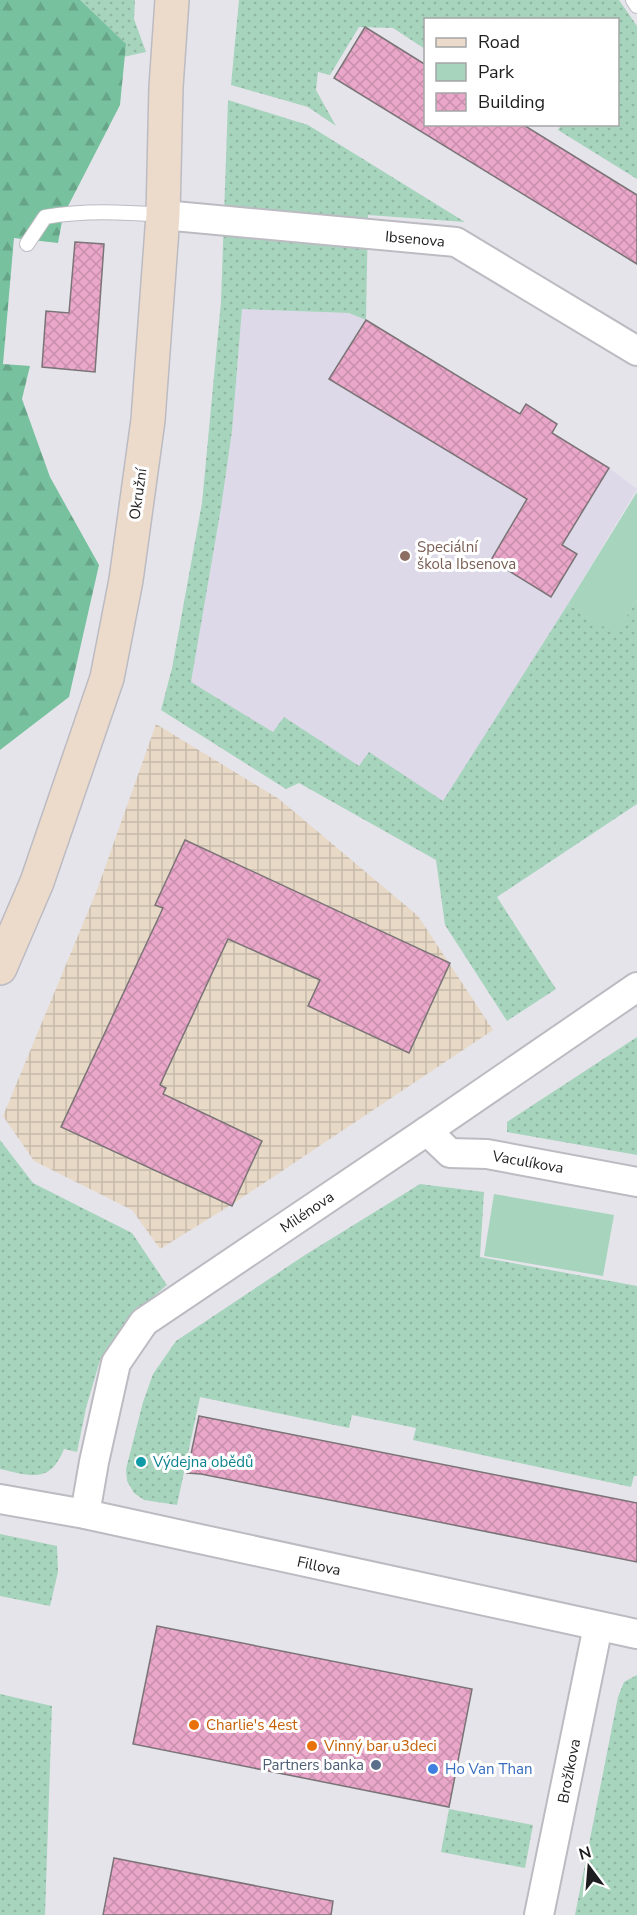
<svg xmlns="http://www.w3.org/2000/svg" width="637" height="1915" viewBox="0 0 637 1915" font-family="'Nunito Sans',sans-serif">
<defs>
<pattern id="industrial-grid" width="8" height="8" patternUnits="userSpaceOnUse" patternTransform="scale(1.5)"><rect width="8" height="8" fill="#e7d9c6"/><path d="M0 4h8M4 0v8" fill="none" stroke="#c6baaa"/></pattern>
<pattern id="grass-dots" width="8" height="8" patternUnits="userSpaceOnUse" patternTransform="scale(1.5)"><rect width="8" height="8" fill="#a7d4bd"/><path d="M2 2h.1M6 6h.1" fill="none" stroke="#8fb6a2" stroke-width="1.8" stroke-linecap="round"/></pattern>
<pattern id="forest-firs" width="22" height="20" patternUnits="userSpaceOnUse" patternTransform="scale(1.5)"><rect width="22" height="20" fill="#78c19e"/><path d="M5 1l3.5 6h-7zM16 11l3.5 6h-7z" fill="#67a588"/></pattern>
<pattern id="building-cross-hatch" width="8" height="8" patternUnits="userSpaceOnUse" patternTransform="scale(1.5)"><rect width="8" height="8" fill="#eaa7c9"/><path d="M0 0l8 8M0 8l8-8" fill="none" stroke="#c88fac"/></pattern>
</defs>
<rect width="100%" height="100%" fill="#e6e4eb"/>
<path fill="#ddd9e8" d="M 242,309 L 349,313 L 366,320 L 609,468 L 637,489 L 568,604 L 443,802 L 369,753 L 359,767 L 284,717 L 274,733 L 191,682 L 221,508 L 232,431 Z"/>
<path fill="url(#industrial-grid)" d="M 156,724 L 279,799 L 418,916 L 493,1030 L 231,1205 L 160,1249 L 132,1210 L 34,1161 L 3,1116 L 97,890 Z"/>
<g fill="url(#grass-dots)">
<path d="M 0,0 L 135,0 L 134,19 L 146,52 L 0,84 Z"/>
<path d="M 239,0 L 619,0 L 637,26 L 637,179 L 558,130 L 561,125 L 618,124 L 618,20 L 426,20 L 425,49 L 393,28 L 359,27 L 330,75 L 318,72 L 316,90 L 336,126 L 308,107 L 231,85 Z"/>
<path d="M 228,100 L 308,125 L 465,222 L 368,215 L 366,320 L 349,313 L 242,309 L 232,431 L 221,508 L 191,682 L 273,732 L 284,717 L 359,766 L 369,752 L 443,801 L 568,604 L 615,633 L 637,600 L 637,804 L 497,897 L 556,989 L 507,1021 L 445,925 L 436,860 L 299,783 L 286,789 L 161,710 L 172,668 L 202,503 L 221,302 Z"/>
<path d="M 637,1037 L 637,1155 L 507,1132 L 507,1122 Z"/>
<path d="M 0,1140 L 33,1183 L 132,1233 L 167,1285 L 132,1315 L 100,1360 L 86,1408 L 77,1452 L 64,1449 C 50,1484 31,1476 0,1469 Z"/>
<path d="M 420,1184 L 484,1192 L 480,1257 L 637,1286 L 637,1476 L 634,1476 L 631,1487 L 413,1440 L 416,1428 L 352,1415 L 349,1428 L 200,1397 L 177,1505 L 144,1500 L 134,1493 L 127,1481 L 126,1469 L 143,1402 L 153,1374 L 176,1341 L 305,1255 Z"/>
<path d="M 0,1534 L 57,1546 L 58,1572 L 50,1606 L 0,1596 Z"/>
<path d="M 637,1675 L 637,1915 L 575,1915 L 618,1697 L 624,1682 Z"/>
<path d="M 0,1694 L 52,1706 L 45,1915 L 0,1915 Z"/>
<path d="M 449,1809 L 533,1825 L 525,1868 L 441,1852 Z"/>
</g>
<path fill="url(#forest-firs)" d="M 0,0 L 80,0 L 126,44 L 120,105 L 63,216 L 58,243 L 14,238 L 3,364 L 30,366 L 22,399 L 50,477 L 99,565 L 69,697 L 0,750 Z"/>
<g fill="#a7d4bd">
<path d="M 637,492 L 637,600 L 615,634 L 568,604 Z"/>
<path d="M 494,1194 L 614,1215 L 603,1276 L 484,1256 Z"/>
</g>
<g fill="url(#building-cross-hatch)" stroke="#7b7477" stroke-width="1.5">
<path d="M 365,27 L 426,65 L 426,124 L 522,124 L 637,195 L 637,264 L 334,78 Z"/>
<path d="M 75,242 L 104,244 L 95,372 L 42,367 L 46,311 L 69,313 Z"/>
<path d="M 366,320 L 520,414 L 526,404 L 557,424 L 552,433 L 609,468 L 562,545 L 577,554 L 551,597 L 491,560 L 527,499 L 329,379 Z"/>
<path d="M 185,840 L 450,963 L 409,1053 L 308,1006 L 320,980 L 228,939 L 160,1085 L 166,1088 L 163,1094 L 262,1141 L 232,1206 L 61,1127 L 163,908 L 155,905 Z"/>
<path d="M 199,1416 L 637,1503 L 637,1562 L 201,1474 L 187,1473 Z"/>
<path d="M 157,1626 L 472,1689 L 449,1807 L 133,1744 Z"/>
<path d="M 114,1858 L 333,1901 L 331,1915 L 103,1915 Z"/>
</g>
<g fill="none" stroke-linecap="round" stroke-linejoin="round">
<g stroke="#bcbbc2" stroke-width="16">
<g id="lane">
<path d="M 633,0 L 637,6"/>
<path d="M 27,244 L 45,217 C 84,210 123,212 163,215"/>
</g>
</g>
<g stroke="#bcbbc2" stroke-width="32">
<g id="street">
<path d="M 163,215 L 456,242 L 637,351"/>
<path d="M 427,1131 L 450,1153 L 487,1154 L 637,1182"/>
<path d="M 0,1499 L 85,1514 L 637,1634"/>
<path d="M 85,1514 L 94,1462 L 116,1363 L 144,1322 L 427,1131 L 637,987"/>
<path d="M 539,1915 L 598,1626"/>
</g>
</g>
<g stroke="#bcbbc2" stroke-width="36">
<path id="secondary" d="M 0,968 L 37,882 L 107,678 L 126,580 L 148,420 L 163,215 L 166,87 L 172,0"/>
</g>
<use href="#lane" stroke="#fff" stroke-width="14"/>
<use href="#street" stroke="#fff" stroke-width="28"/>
<use href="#secondary" stroke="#ecdbcb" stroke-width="33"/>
</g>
<circle fill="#8d6e63" stroke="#fff" stroke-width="2" cx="405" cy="556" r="6"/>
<circle fill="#0f9aa8" stroke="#fff" stroke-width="2" cx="141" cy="1462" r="6"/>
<g fill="#e8710a" stroke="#fff" stroke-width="2">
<circle cx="194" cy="1725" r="6"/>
<circle cx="312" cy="1746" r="6"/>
</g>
<circle fill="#5c6f8a" stroke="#fff" stroke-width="2" cx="376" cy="1765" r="6"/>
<circle fill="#3f7fe0" stroke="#fff" stroke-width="2" cx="433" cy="1769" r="6"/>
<g text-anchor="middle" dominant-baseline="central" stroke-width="6" stroke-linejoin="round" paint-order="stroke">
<g font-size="15" fill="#1e1e20" stroke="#fff">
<text transform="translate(415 239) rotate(5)">Ibsenova</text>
<text transform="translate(138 494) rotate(-82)">Okružní</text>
<text transform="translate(528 1162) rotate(10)">Vaculíkova</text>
<text transform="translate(307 1212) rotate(-34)">Milénova</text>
<text transform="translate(319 1566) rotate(12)">Fillova</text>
<text transform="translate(569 1771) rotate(-79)">Brožíkova</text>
</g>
<g font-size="15" fill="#785e54" stroke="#fff" text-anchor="start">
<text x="417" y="547">Speciální<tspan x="417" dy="17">škola Ibsenova</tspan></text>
</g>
<g font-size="15" fill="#0d838f" stroke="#fff" text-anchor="start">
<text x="153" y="1462">Výdejna obědů</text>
</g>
<g font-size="15" fill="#c56008" stroke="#fff" text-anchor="start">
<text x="206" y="1725">Charlie's 4est</text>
<text x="324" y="1746">Vinný bar u3deci</text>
</g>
<g font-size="15" fill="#4e5e75" stroke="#fff" text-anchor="end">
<text x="364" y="1765">Partners banka</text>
</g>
<g font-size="15" fill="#366cbe" stroke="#fff" text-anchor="start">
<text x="445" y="1769">Ho Van Than</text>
</g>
</g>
<rect x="424" y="18" width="195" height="108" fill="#ffffff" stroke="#a5a5a6" stroke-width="1.5"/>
<rect x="436" y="38" width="30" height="9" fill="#ecdbcb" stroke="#a5a5a6" stroke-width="1.5"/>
<text x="478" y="48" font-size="18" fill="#1e1e20">Road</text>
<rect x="436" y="63" width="30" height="18" fill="#a7d4bd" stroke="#a5a5a6" stroke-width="1.5"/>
<text x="478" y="78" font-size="18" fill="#1e1e20">Park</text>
<rect x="436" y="93" width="30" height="18" fill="url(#building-cross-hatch)" stroke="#a5a5a6" stroke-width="1.5"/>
<text x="478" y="108" font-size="18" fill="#1e1e20">Building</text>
<g transform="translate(589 1867) rotate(344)" stroke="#ffffff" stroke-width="4.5" paint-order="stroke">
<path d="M0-4.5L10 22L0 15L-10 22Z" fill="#1e1e20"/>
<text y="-9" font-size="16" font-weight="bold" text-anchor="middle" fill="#1e1e20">N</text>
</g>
</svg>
